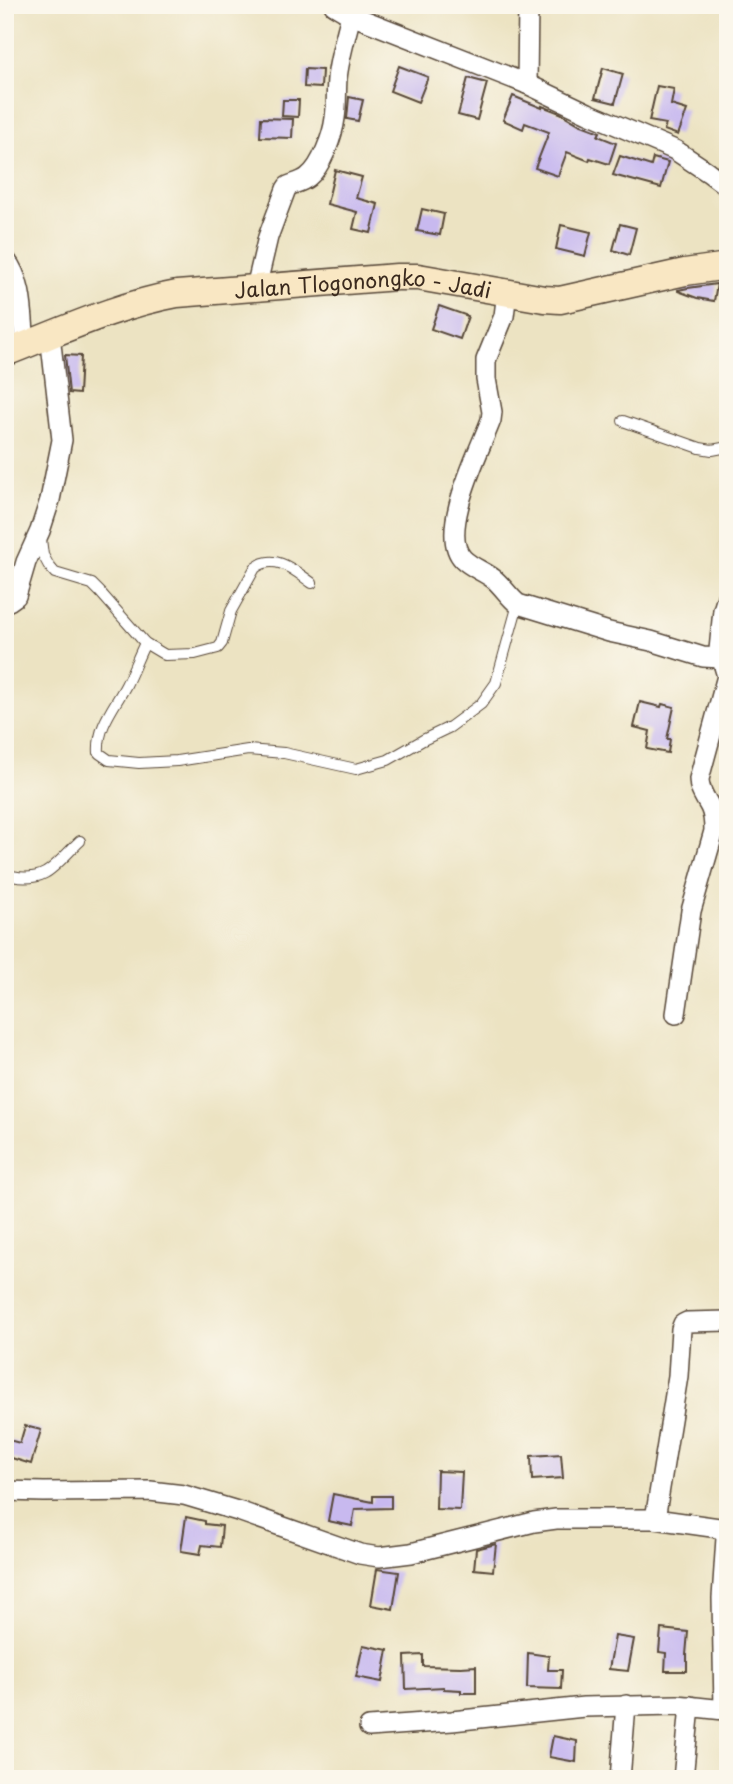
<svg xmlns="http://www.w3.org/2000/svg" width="733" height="1784" viewBox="0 0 733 1784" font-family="'Playpen Sans',sans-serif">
<rect width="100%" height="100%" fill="#fbf7ec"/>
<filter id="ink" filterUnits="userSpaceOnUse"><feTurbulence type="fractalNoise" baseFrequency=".0143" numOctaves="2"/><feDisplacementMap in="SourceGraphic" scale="14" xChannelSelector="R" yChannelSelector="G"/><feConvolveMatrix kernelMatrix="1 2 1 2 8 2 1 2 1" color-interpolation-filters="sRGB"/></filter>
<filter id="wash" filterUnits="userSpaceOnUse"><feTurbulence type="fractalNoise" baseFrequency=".00686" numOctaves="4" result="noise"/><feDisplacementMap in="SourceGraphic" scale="28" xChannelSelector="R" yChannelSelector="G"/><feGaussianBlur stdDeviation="1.57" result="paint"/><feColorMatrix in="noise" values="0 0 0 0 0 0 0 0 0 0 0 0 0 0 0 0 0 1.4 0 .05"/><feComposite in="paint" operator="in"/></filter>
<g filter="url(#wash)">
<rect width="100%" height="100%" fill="#ece3c2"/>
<g id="blocks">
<g fill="#c8b9ef">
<path d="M 399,66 L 428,77 L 418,102 L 390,91 Z"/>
<path d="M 603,68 L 623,74 L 615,103 L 595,98 Z"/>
<path d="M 305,69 L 322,70 L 321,88 L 304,87 Z"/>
<path d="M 468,78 L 487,83 L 477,120 L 458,115 Z"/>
<path d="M 657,86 L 674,89 L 671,105 L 687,110 L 678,135 L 664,130 L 666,124 L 649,121 Z"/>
<path d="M 513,96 L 542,108 L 542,106 L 560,113 L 579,124 L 600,132 L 598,136 L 616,143 L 609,164 L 590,158 L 589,161 L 567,152 L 558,176 L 535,168 L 549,132 L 525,123 L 523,129 L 503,120 Z"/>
<path d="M 349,97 L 363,100 L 358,121 L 347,119 Z"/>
<path d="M 283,100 L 299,100 L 298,117 L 282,116 Z"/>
<path d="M 261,118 L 293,119 L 292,138 L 260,137 Z"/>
<path d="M 620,156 L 651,166 L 653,158 L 668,162 L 661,188 L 613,175 Z"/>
<path d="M 335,170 L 362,177 L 356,198 L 378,204 L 371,233 L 353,229 L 357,212 L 327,204 Z"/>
<path d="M 422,209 L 444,214 L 440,235 L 417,231 Z"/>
<path d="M 620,224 L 636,228 L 629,255 L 613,250 Z"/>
<path d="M 561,225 L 591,232 L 585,256 L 556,249 Z"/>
<path d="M 717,284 L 714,301 L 697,298 L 678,291 L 678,290 L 688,288 Z"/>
<path d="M 439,306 L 468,316 L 460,339 L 431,329 Z"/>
<path d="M 65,355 L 81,356 L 79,394 L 69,393 Z"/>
<path d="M 640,702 L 661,707 L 662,704 L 674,707 L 667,739 L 670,739 L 668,753 L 647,749 L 650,731 L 634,727 Z"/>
<path d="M 25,1426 L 41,1430 L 31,1464 L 5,1456 L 5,1439 L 20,1443 Z"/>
<path d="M 561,1454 L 563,1478 L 532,1480 L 531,1456 Z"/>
<path d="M 437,1471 L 462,1472 L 460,1510 L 436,1509 Z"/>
<path d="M 333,1494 L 373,1502 L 373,1496 L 391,1496 L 391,1508 L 355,1509 L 352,1526 L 328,1521 Z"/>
<path d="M 186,1517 L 205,1521 L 205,1524 L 222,1526 L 220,1547 L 202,1545 L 200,1554 L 181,1551 Z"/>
<path d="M 496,1544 L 493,1571 L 474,1569 L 476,1549 Z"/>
<path d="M 377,1569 L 399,1572 L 393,1609 L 371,1605 Z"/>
<path d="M 661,1629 L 688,1632 L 686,1655 L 687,1655 L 687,1671 L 665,1671 L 666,1653 L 659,1652 Z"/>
<path d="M 615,1636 L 634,1639 L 628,1671 L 609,1669 Z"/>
<path d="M 363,1645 L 388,1650 L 382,1682 L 356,1677 Z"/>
<path d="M 528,1653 L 549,1656 L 548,1670 L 562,1670 L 561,1689 L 527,1688 Z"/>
<path d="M 423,1655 L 423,1666 L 461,1667 L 476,1666 L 476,1693 L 461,1693 L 461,1690 L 444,1689 L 444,1687 L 406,1689 L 405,1656 Z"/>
<path d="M 553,1736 L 577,1741 L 576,1762 L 549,1757 Z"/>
</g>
</g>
</g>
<g filter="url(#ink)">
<use href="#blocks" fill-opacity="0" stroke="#564637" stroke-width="2"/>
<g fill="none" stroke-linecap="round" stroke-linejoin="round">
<g stroke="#564637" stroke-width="12">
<g id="lane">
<path d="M 623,421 L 700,448 L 712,450 L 728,447"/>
<path d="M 41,539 L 43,555 L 49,566 L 55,573 L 92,584 L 100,592 L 145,643 L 165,655 L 195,654 L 218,648 L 222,643 L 231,611 L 255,568 C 275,552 295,571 312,583"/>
<path d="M 145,643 C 138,657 133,671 126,685 C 114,708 97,726 99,753 L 109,760 L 139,763 L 177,761 L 248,750 L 284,753 L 356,769 L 388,760 L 423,740 L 450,727 L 481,704 L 496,683 L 518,604"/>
<path d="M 5,873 C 16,879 34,879 45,873 C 55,868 71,849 80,841"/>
</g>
</g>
<g stroke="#564637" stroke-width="22">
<g id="street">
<path d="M 334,5 L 351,15 L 527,84 L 588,113 L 675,150 L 708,172 L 728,187"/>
<path d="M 527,84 L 528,5"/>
<path d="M 5,259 C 24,282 22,317 25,345"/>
<path d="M 256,288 L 268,237 L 286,189 L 288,186 C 295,183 302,182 308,177 C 322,166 333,135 335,118 C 337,105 336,92 337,79 C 339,58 346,36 351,15"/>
<path d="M 507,292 L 504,316 L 486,360 L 486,379 L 492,412 L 491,420 C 480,450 437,533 463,559 C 472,568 486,572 495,580 C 504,588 509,597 518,604 L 609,632 L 651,641 L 703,657 L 721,658"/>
<path d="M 5,601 L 9,601 L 16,596 L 26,562 L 40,531 L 50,500 L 62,440 L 50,335"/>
<path d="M 676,1014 L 691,911 L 714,831 C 714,822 714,815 710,807 C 705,797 699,791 699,779 L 727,676 L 719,650 L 723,610 L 728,594"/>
<path d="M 5,1491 L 44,1492 L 150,1491 L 184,1495 L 241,1512 L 360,1554 L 379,1557 L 411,1553 L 534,1522 L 556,1519 L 655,1519 L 719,1528 L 724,1532 L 726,1538 L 722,1598 L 724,1710 L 728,1712"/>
<path d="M 655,1519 L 678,1376 L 681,1329 L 683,1324 L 687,1322 L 728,1321"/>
<path d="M 369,1727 L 452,1721 L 584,1707 L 677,1705 L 724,1710"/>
<path d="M 620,1779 L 626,1705"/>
<path d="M 683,1779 L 690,1706"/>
</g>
</g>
<g stroke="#564637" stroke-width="29">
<g id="secondary">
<path id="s1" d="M 5,353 C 62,331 117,305 177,294 L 397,277 L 418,277 L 544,299 L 560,300 L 685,272 L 728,266"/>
</g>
</g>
<use href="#lane" stroke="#fff" stroke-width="10"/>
<use href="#street" stroke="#fff" stroke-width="19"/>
<use href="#secondary" stroke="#f9e7c3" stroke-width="26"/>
</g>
</g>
<g text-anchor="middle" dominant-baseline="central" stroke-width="5" stroke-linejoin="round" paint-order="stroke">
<g font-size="21" fill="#3b2a1e" stroke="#fbf7ec">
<text stroke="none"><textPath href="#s1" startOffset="369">Jalan Tlogonongko - Jadi</textPath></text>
</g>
</g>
<rect width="733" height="1784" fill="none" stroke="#fbf7ec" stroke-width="28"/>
</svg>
